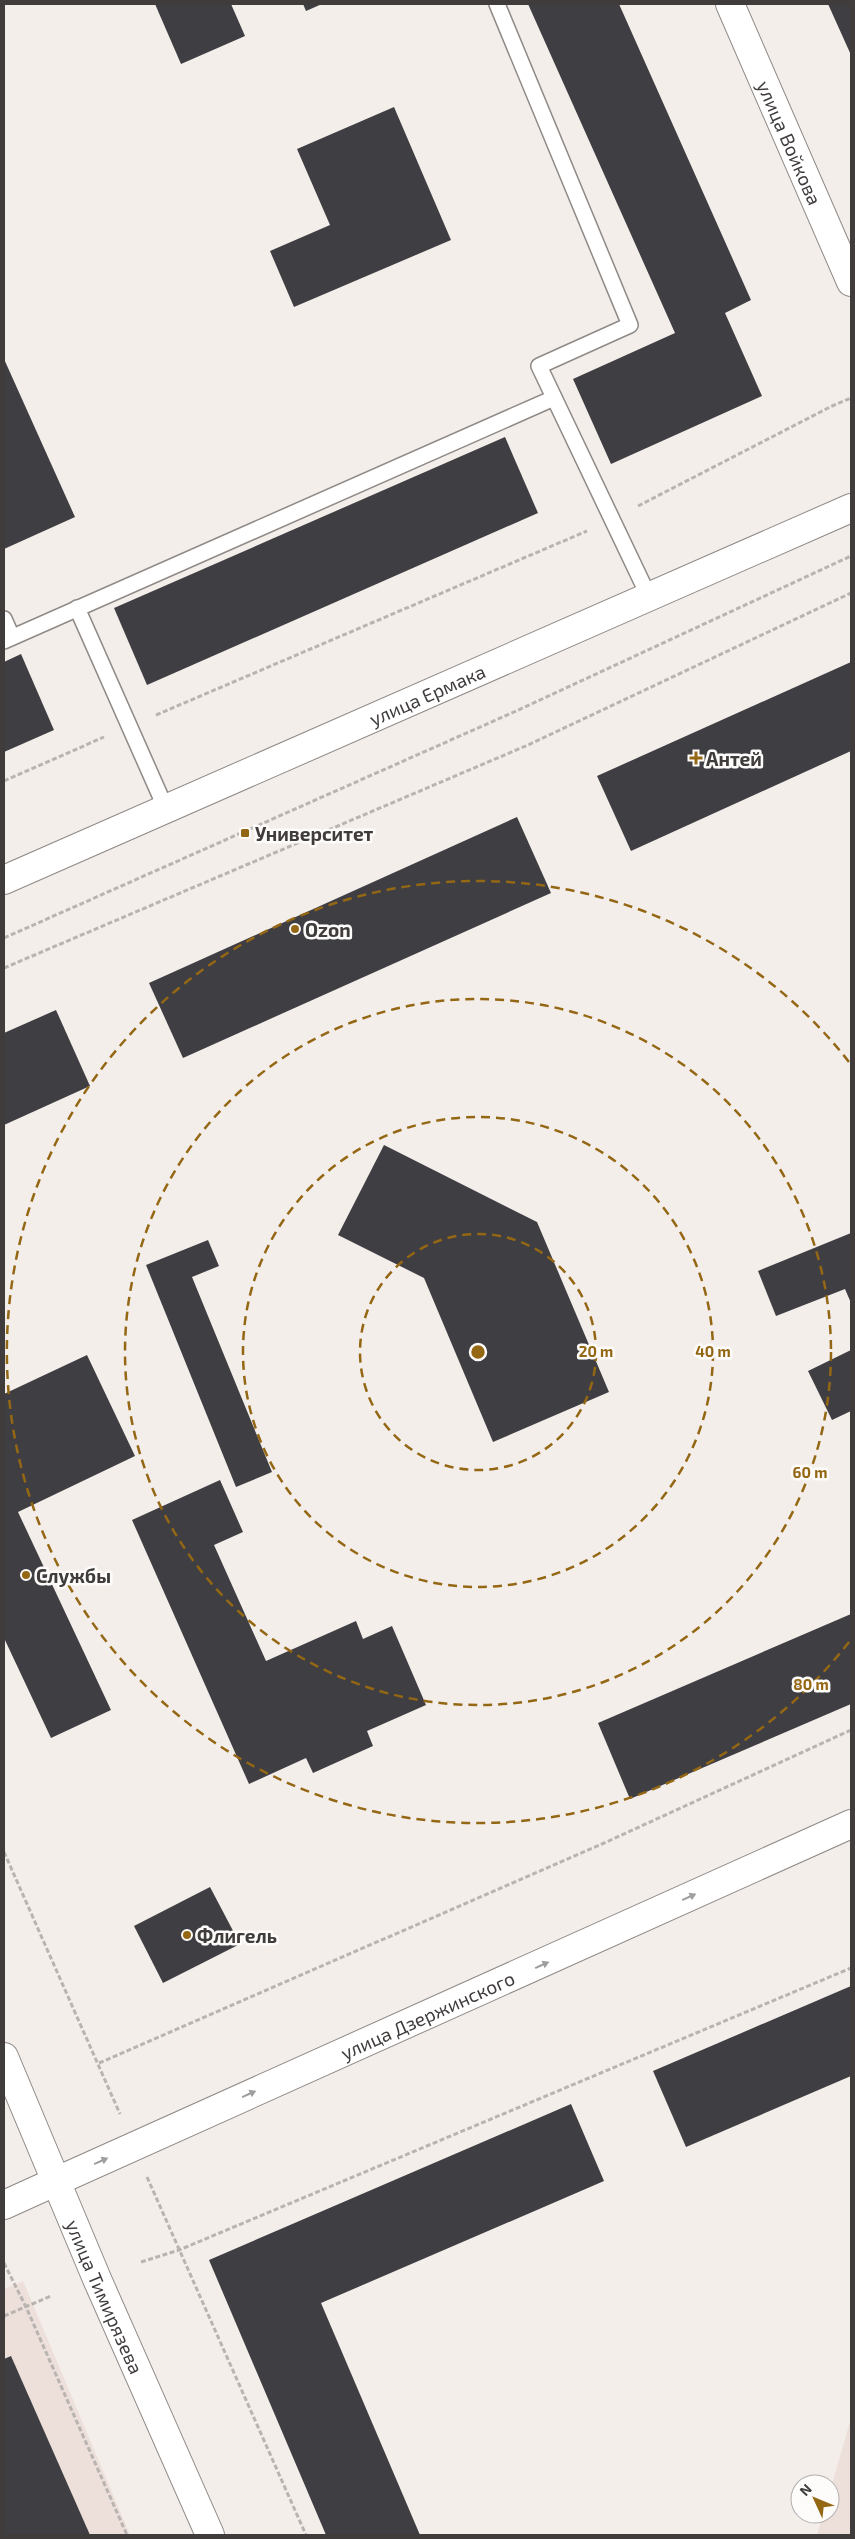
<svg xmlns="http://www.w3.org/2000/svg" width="855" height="2539" viewBox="0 0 855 2539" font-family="'Exo 2',sans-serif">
<rect width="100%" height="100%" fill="#f4eeeb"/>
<g fill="#ede0da">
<path d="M 23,2281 L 130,2535 L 4,2535 L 4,2289 Z"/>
<path d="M 851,2418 L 851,2535 L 817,2535 L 823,2514 L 830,2514 L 830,2491 Z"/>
</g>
<g fill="#3f3e42">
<path d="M 155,4 L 231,4 L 245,36 L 181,64 Z"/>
<path d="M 303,4 L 322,4 L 306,11 Z"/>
<path d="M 528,4 L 619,4 L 751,300 L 725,313 L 762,396 L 611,464 L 573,379 L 675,333 Z"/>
<path d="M 828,4 L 851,4 L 851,55 Z"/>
<path d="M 394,107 L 451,240 L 294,307 L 270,251 L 330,225 L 297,149 Z"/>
<path d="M 4,359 L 75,517 L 4,549 Z"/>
<path d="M 505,437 L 538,513 L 147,685 L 114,608 Z"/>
<path d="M 21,654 L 54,730 L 4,752 L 4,662 Z"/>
<path d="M 851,662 L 851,751 L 631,851 L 597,776 Z"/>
<path d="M 517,817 L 551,893 L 183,1058 L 149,983 Z"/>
<path d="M 56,1010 L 90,1086 L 4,1125 L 4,1033 Z"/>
<path d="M 384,1145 L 537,1222 L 609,1392 L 493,1442 L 424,1278 L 338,1235 Z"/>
<path d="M 851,1233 L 851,1303 L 845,1289 L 776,1316 L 758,1271 Z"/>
<path d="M 208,1240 L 219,1266 L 192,1277 L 272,1472 L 236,1487 L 146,1265 Z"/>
<path d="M 851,1350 L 851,1411 L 832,1420 L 808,1371 Z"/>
<path d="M 87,1355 L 135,1456 L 18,1512 L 111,1710 L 51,1738 L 4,1638 L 4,1394 Z"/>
<path d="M 220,1480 L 243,1532 L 214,1545 L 266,1661 L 356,1621 L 363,1639 L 392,1626 L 426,1705 L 367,1731 L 373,1746 L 313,1773 L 306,1758 L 249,1784 L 132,1520 Z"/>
<path d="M 851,1614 L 851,1704 L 630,1799 L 598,1723 Z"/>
<path d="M 210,1887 L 240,1944 L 163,1983 L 134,1926 Z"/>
<path d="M 851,1986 L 851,2076 L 686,2147 L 653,2071 Z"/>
<path d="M 571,2104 L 604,2181 L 321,2303 L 420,2535 L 326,2535 L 209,2260 Z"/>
<path d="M 11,2356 L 90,2535 L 4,2535 L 4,2359 Z"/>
</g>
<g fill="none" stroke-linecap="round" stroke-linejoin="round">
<g stroke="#908a87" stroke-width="18">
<g id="lane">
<path d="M 497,4 L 630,325 L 539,366 L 649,597"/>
<path d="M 77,608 L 166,809"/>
<path d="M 4,619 L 12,637"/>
<path d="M 4,641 L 554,398"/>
</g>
</g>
<g stroke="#908a87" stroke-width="30">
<g id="street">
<path id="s1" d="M 730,4 L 851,282"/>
<path d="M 4,2205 L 57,2181"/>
</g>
</g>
<g stroke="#908a87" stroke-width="30">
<g id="secondary">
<path id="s2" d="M 4,880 L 851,508"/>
<path id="s3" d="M 4,2057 L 97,2279 L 210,2535"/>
<path id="s4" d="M 57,2181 L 851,1824"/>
</g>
</g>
<g stroke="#b9b4b1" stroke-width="3" stroke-dasharray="5 2.5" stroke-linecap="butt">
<path d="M 638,506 L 832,406 L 851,398"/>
<path d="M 156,715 L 587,531"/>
<path d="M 4,781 L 104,737"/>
<path d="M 4,938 L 514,712 L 851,556"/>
<path d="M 4,968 L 528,745 L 851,593"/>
<path d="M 4,1852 L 120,2114"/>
<path d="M 99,2063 L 602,1844 L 851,1730"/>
<path d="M 147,2177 L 306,2535"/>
<path d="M 141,2262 L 179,2250 L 851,1968"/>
<path d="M 4,2263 L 26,2307 L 127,2535"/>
<path d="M 4,2316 L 51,2296"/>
</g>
<use href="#lane" stroke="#fff" stroke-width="15"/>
<use href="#street" stroke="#fff" stroke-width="28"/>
<use href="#secondary" stroke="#fff" stroke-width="28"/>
</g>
<defs><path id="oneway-solid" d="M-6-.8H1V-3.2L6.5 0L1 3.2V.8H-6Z" transform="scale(1.25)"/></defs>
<g fill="#9f9e9d">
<use href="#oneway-solid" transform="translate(689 1897) rotate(-24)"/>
<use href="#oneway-solid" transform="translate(542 1965) rotate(-24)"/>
<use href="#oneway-solid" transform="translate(249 2094) rotate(-24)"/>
<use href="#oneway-solid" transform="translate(101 2161) rotate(-24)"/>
</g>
<g fill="none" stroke="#946714" stroke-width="2.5" stroke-dasharray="9 6">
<circle cx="478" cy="1352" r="118"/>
<circle cx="478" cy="1352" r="235"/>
<circle cx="478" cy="1352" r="353"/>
<path d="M849 1642A471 471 0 1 1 849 1062"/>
</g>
<g fill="#946714" stroke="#fefcfb" stroke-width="2">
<path d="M693.5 750.5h5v5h5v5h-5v5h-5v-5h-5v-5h5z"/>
<rect x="240" y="828" width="10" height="10" rx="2.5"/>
<circle cx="295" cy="929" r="5"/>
<circle cx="26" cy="1575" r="5"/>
<circle cx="187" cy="1935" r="5"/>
</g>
<g text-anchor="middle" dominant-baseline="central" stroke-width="5" stroke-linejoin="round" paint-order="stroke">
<g font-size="19" fill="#3f3c3b" stroke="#fefcfb">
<text stroke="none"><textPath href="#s1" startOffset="151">улица Войкова</textPath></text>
<text stroke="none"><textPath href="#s2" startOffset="462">улица Ермака</textPath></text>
<text stroke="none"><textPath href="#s4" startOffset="406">улица Дзержинского</textPath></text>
<text stroke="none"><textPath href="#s3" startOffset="260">улица Тимирязева</textPath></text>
</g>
<g font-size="19" font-weight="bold" fill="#3f3c3b" stroke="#fefcfb" text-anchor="start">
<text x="706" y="758">Антей</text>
<text x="255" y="833">Университет</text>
<text x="305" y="929">Ozon</text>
<text x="36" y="1575">Службы</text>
<text x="197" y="1935">Флигель</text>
</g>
</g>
<circle cx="478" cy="1352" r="8" fill="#946714" stroke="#fefcfb" stroke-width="2.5"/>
<g font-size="15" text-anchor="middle" font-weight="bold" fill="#946714" stroke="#fefcfb" stroke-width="5" stroke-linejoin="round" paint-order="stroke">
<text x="596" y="1357">20 m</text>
<text x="713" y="1357">40 m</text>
<text x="810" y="1478">60 m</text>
<text x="811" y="1690">80 m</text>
</g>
<rect width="855" height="2539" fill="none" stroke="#3f3c3b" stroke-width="10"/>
<g transform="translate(815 2499) rotate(314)"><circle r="24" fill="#fefcfb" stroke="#b2afae"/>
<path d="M0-4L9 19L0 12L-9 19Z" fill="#946714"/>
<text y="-8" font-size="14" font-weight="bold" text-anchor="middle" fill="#3f3c3b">N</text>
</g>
</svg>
